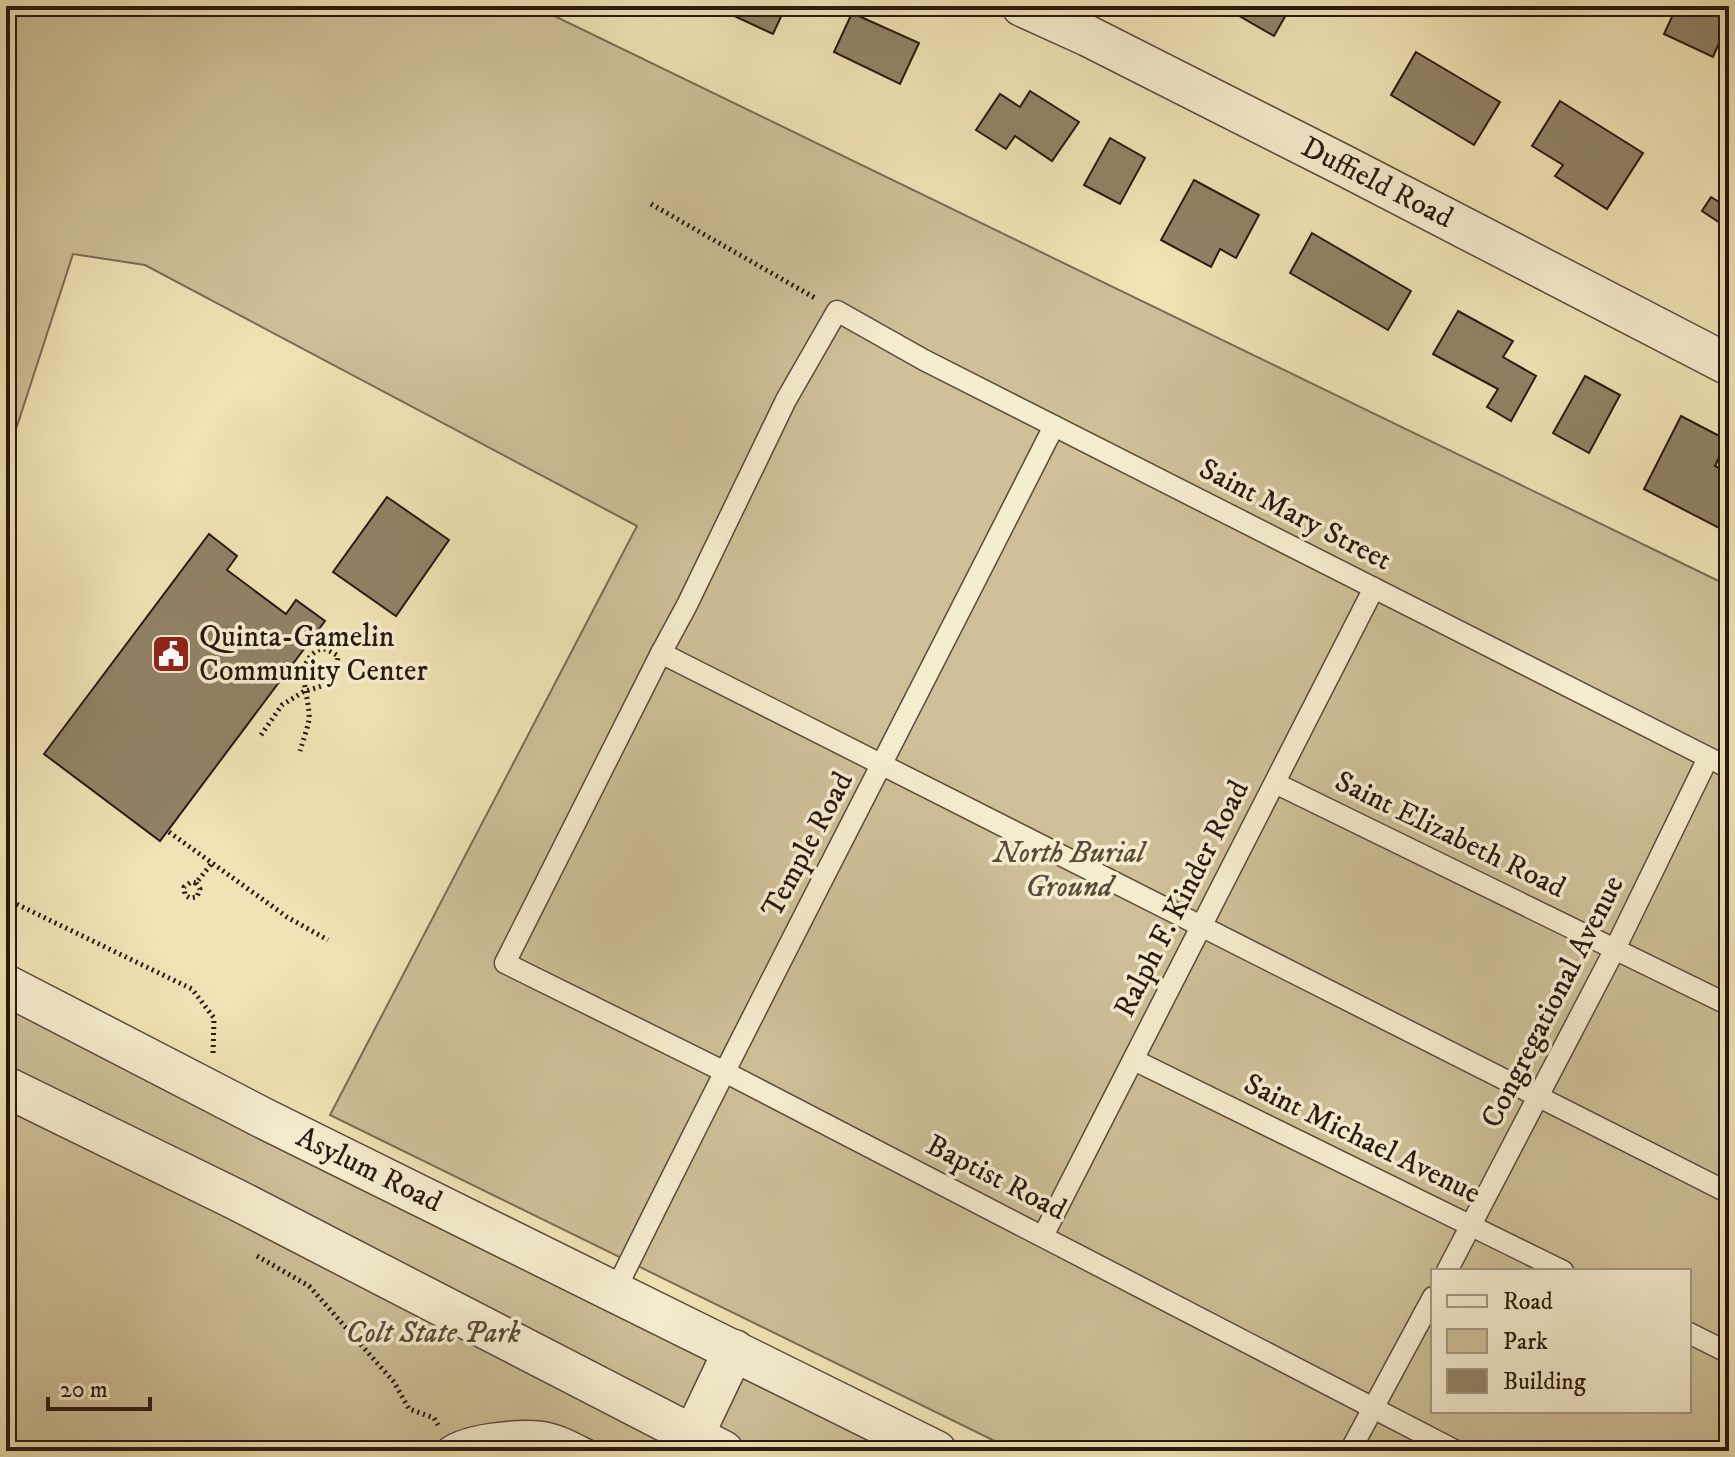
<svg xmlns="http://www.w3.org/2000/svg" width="1735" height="1457" viewBox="0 0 1735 1457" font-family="'IM FELL DW Pica',serif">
<rect width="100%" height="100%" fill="#f1e3b5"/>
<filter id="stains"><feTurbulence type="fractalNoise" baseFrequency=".0025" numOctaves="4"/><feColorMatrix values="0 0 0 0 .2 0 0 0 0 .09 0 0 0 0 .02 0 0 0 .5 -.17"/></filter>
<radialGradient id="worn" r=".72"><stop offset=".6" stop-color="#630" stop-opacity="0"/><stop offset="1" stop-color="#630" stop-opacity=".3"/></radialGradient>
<g fill="#cfc099" stroke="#7c6c55" stroke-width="2" fill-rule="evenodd">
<path d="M 6,6 L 534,6 L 1729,586 L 1729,1451 L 1015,1451 L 330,1115 L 637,526 L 145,265 L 73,254 L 6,460 ZM 1433,1271 L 1689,1271 L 1689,1411 L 1433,1411 Z"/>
<path d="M 6,995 L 956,1451 L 6,1451 Z"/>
</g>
<g fill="#918266" stroke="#291811" stroke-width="2">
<path d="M 713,6 L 786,6 L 773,34 Z"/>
<path d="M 1222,6 L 1291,6 L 1274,36 Z"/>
<path d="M 1677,6 L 1718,6 L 1729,11 L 1729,20 L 1713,57 L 1664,34 Z"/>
<path d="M 852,13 L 919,43 L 900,84 L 834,52 Z"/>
<path d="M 1416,52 L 1500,102 L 1474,145 L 1391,95 Z"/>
<path d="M 1030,91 L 1079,122 L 1052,161 L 1015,136 L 1006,149 L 976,130 L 1000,94 L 1020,107 Z"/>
<path d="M 1560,101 L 1643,153 L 1607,209 L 1555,176 L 1563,165 L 1532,146 Z"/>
<path d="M 1110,138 L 1145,158 L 1120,204 L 1084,185 Z"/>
<path d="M 1194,180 L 1259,215 L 1236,258 L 1220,249 L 1211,267 L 1161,240 Z"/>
<path d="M 1711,197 L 1729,208 L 1729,229 L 1702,211 Z"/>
<path d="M 1312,233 L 1411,291 L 1388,330 L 1290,273 Z"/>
<path d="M 1458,311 L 1513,341 L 1503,357 L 1536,376 L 1511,421 L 1487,407 L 1498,389 L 1433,354 Z"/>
<path d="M 1585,376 L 1620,395 L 1589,453 L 1553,433 Z"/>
<path d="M 1681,416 L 1727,440 L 1715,466 L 1729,473 L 1729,507 L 1719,528 L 1644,489 Z"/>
<path d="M 387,497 L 449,540 L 396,616 L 333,572 Z"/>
<path d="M 209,534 L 237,556 L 227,570 L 286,614 L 296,600 L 325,621 L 160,841 L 44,754 Z"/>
</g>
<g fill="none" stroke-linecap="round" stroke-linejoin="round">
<g stroke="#5b4b3a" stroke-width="23">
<g id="service">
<path d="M 661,653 L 505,963 L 723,1071 L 1456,1451"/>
<path d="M 1729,768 L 924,360 L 837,311 L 786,400 L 687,605 L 661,653 L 1729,1193"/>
<path d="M 1275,783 L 1729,1005"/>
<path d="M 1134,1060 L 1563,1271"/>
<path d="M 1043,1236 L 1374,588"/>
<path d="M 1447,1271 L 1615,949 L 1708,758"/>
<path d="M 615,1291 C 758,1001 908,715 1054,426"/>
<path d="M 1689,1333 L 1729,1353"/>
<path d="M 444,1451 C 460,1434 519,1429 542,1432 C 558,1434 576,1444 590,1451"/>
<path d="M 1350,1451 L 1433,1297"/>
</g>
</g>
<g stroke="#5b4b3a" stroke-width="43">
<g id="minor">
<path d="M 1022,6 L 1088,36 L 1343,165 L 1729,365"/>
<path d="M 6,985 L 263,1118 L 936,1451"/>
<path d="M 6,1087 L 235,1199 L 723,1451"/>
<path d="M 693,1436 L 734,1350"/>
</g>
</g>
<g stroke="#291811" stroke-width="5" stroke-dasharray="2 4" stroke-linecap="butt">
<path d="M 651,204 L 815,298"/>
<path d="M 261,735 L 282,705 L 303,692 L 306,691 L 322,686 L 336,675 L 338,656 C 330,651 323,646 315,652 C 293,668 311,698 309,720 C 307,730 303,741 300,751"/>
<path d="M 169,832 L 287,917 L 328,940"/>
<path d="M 196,883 L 200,889 L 197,897 L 190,898 L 185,895 L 184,887 L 191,882 L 196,883 L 212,863"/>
<path d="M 6,899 L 192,989 L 214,1018 L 213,1054"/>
<path d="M 257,1256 L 309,1286 L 394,1382 L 409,1409 L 434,1418 L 438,1425"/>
</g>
<use href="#service" stroke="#f6edcf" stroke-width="20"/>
<use href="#minor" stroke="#f6edcf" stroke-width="40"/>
</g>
<defs>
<g id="civic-square" transform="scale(2)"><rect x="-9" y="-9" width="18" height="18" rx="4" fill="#8f2418" stroke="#f6edcf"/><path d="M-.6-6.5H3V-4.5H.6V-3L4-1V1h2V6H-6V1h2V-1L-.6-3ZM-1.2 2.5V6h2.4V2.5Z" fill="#fff"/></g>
</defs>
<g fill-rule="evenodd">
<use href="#civic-square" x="171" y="654"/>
</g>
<g text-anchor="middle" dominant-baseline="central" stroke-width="7" stroke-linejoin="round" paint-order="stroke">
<g font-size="30" fill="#291811" stroke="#f6edcf">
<text transform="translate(1377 183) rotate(27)">Duffield Road</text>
<text transform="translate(1295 515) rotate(27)">Saint Mary Street</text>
<text transform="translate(1450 835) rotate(26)">Saint Elizabeth Road</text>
<text transform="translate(808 845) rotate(-62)">Temple Road</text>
<text transform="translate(1182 899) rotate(-63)">Ralph F. Kinder Road</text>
<text transform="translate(1553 1002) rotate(-63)">Congregational Avenue</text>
<text transform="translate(1362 1139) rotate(26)">Saint Michael Avenue</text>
<text transform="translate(369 1170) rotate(26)">Asylum Road</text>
<text transform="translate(996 1178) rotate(27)">Baptist Road</text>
</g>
<g font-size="30" fill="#291811" stroke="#f6edcf" text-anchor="start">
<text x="199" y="637">Quinta-Gamelin<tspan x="199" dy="34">Community Center</tspan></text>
</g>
<g font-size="30" font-style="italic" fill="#5b4a3a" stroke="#f6edcf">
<text x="1069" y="853">North Burial<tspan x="1069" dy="34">Ground</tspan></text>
<text x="433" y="1333">Colt State Park</text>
</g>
</g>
<rect width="1735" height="1457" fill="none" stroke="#f1e3b5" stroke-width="32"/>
<rect x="8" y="8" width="1719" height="1441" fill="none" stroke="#291811" stroke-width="4"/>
<rect x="16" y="16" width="1703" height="1425" fill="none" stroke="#291811" stroke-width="2"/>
<rect x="1431" y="1269" width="260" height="144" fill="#f6edcf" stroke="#a49883" stroke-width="2"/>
<rect x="1447" y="1295" width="40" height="12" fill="#f6edcf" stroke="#a49883" stroke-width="2"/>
<text x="1503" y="1309" font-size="24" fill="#291811">Road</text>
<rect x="1447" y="1329" width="40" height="24" fill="#cfc099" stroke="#a49883" stroke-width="2"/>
<text x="1503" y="1349" font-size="24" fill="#291811">Park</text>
<rect x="1447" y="1369" width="40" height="24" fill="#918266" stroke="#a49883" stroke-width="2"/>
<text x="1503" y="1389" font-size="24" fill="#291811">Building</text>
<path d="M48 1397v12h102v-12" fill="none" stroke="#291811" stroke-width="4"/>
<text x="60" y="1397" font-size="24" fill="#291811" stroke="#f6edcf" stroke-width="6" paint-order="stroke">20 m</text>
<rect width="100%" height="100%" filter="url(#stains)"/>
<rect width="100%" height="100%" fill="url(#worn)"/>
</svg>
